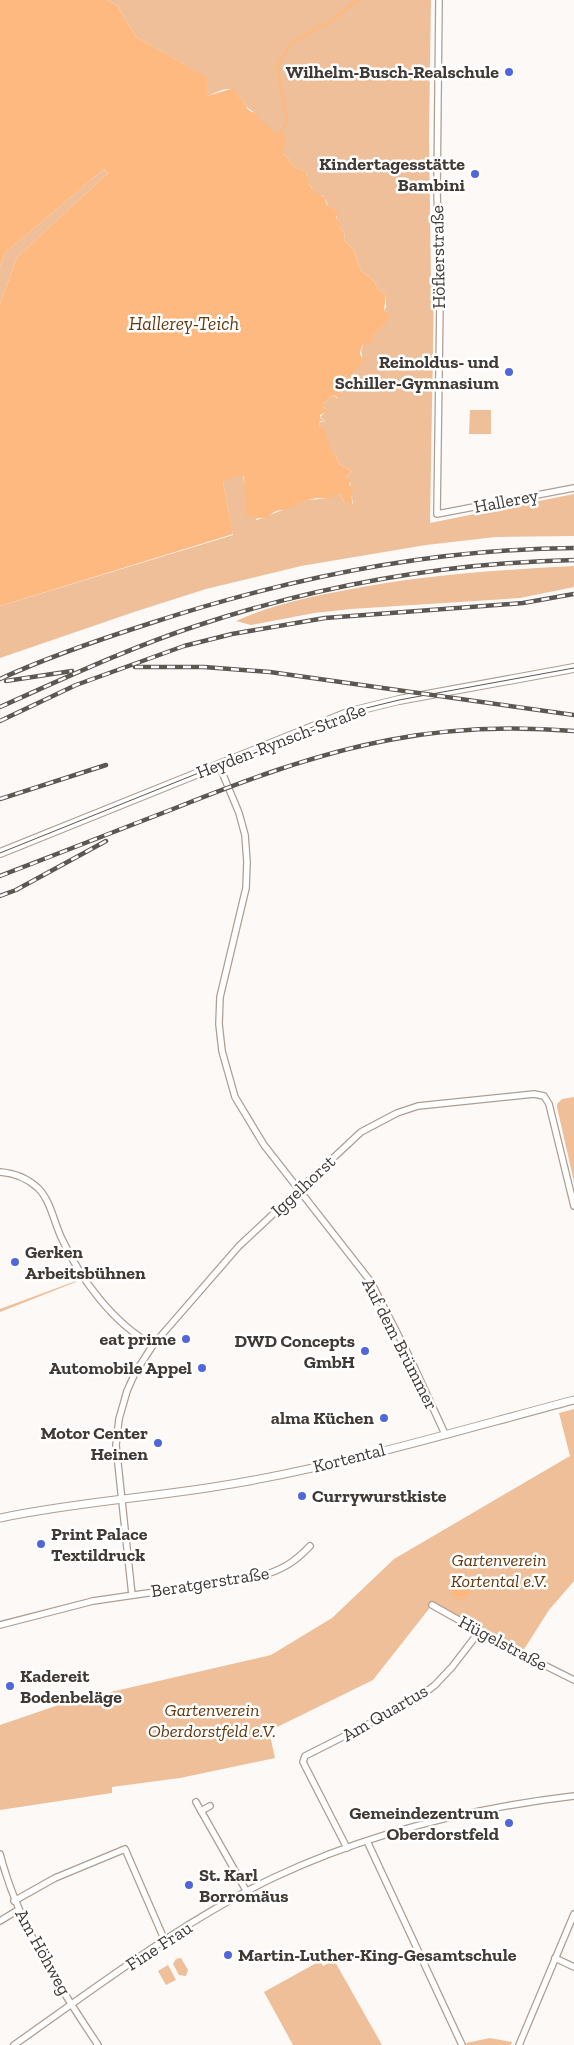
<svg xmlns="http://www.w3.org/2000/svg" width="574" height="2045" viewBox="0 0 574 2045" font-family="'Zilla Slab',serif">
<rect width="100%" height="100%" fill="#fdf9f7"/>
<g fill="#eebf98">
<path d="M 107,0 L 431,0 L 429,136 L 431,282 L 434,289 L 430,523 L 574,494 L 574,536 L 496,537 L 426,545 L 301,566 L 206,589 L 137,611 L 0,658 L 0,606 L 233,535 L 223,482 L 240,474 L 243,476 L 252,516 L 257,520 L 308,500 L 331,498 L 332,494 L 340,494 L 345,503 L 351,503 L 351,507 L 353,503 L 349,486 L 351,483 L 346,477 L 352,471 L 339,464 L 336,455 L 333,454 L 324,433 L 319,427 L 320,422 L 325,421 L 320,417 L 327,410 L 323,407 L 323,404 L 333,395 L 337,398 L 343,392 L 341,381 L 342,378 L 363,362 L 361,350 L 365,342 L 374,342 L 372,336 L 382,327 L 389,312 L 384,311 L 386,307 L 386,294 L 378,290 L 374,281 L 361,271 L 353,249 L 344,240 L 345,233 L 339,228 L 335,209 L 329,208 L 324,196 L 317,195 L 307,181 L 306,171 C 298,169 290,167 289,158 L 283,154 L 274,133 L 254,115 L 255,113 L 245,106 L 243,99 L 240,98 C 231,82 221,91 207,96 L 196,71 L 136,37 L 117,5 Z"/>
<path d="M 104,169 L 108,173 L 17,257 L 0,304 L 0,266 L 5,253 Z"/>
<path d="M 470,410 L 491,410 L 491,434 L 469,434 Z"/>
<path d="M 574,566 L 574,587 L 520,598 L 351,609 L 314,613 L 251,625 L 236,621 C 271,605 309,597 346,590 C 423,575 496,570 574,566 Z"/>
<path d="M 574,1097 L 574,1182 L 557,1107 L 557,1104 L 562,1099 Z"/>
<path d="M 76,1281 L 76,1282 L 0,1312 L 0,1309 Z"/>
<path d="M 574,1409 L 574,1581 L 549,1610 L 521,1654 L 432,1605 L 373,1680 L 269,1731 L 275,1758 L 180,1778 L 112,1787 L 112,1793 L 0,1810 L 0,1725 L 85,1696 L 102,1694 L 271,1655 L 332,1618 L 394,1559 L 570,1456 L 559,1413 Z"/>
<path d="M 181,1958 L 188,1970 L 186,1976 L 179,1975 L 173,1964 L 176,1959 Z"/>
<path d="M 334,1960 L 382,2045 L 293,2045 L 264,1992 L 320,1961 L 323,1966 Z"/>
<path d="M 168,1965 L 176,1980 L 166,1985 L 158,1971 Z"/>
<path d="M 490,2038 L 512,2042 L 511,2045 L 467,2045 L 466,2043 Z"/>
</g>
<g fill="#fdb980">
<path d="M 0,0 L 107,0 L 117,5 L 136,37 L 207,77 L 207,96 L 234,88 L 240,98 L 243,99 C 245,108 250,114 261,113 L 254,114 L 274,132 L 286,135 L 283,154 L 289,158 C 290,167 299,169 306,171 C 307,184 313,193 325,197 C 326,205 328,207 335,209 L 338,214 L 336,217 L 339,223 L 339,228 L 345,233 L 344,240 L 353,249 L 361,271 L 374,281 L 378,290 L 386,294 L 384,311 L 389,312 C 389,322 379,331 372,336 L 375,343 C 366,341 361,344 360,354 L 364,361 L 363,362 L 347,379 L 344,378 L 342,379 L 343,391 L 339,398 L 333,395 L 323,404 L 323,407 L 328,411 L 320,415 L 320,418 L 325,421 L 320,421 L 319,427 L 324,429 L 333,454 L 336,455 L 339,464 L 352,471 L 346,477 L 351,481 L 349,486 L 354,488 L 351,494 L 353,507 L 351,508 L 350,503 L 345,503 L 340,494 L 333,494 L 332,499 L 317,498 L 308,500 L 288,509 L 276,511 L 267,517 L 254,519 L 252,516 L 246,516 L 244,477 L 240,475 L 223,482 L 233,534 L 0,606 L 0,304 L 17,257 L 108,173 L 104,169 L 5,253 L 0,266 Z"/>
<circle cx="461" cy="1589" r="10"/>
</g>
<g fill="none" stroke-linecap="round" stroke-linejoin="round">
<path stroke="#fdb980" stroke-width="2.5" d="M 280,134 L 287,121 L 277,65 L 293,41 L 304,37 L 317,27 L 327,24 L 358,0"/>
<g stroke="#ae9e92" stroke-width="8">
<g id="minor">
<path d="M 439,0 L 437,191 L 440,301 L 437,514 L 574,488"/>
<path d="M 219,765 L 239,813 L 245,835 L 247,862 L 246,888 L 220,997 L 219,1024 L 222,1051 L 235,1097 L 264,1145 L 371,1282 L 410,1358 L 445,1434"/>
<path d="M 0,1172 C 14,1173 27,1178 38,1188 C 51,1201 54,1223 62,1239 C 81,1280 114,1324 153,1345"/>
<path d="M 132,1595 L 116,1445 L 119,1419 L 127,1391 L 135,1373 L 153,1345 L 239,1246 L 361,1132 L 397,1113 L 418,1106 L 534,1094 L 544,1096 L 549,1104 L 574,1206"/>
<path d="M 432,1605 L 498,1642 L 574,1680"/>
<path d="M 0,1625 L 93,1601 L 258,1577 C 281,1570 293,1564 310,1546"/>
<path d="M 196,1802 L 247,1892"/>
<path d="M 201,1811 L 210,1806"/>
<path d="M 367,1841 L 462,2045"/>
<path d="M 347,1848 L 303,1762 L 305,1756 L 414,1701 L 435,1685 L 452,1667 L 479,1632"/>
<path d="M 0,1854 C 18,1924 58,1985 98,2045"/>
<path d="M 14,1901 L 55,1878 L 125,1849 L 165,1941"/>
<path d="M 0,1921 L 18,1910"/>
<path d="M 555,1958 L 574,1967"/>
<path d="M 14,2045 C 97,1987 184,1920 275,1877 C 369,1833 472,1808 574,1796"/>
<path d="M 519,2045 L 574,1914"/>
</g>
</g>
<g stroke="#ae9e92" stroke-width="9">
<path id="tertiary" d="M 0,1518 C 80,1501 163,1497 243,1482 C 355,1462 464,1429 574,1400"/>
</g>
<g stroke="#ae9e92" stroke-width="10">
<path id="secondary" d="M 0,853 L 350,712 L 399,700 L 574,668"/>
</g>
<use href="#minor" stroke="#fff" stroke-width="5.5"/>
<use href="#tertiary" stroke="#fff" stroke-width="7"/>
<use href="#secondary" stroke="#fff" stroke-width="8"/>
<path stroke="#5d5752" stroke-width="1" d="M 0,853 L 350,712 L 399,700 L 574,668"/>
<g stroke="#5d5752" stroke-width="4.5">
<g id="rail">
<path d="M 135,667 L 204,667 L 270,672 L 574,715"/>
<path d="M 0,679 C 48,657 98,640 148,624 C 285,579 429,549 574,548"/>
<path d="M 6,681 L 72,671"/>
<path d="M 0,707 C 65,678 131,647 199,625 C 321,585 446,563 574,560"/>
<path d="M 0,721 L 76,685 L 184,646 L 232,634 L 325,618 L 523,603 L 574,594"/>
<path d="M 0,799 L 106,765"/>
<path d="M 0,876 C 58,854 115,831 173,809 C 243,781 315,754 389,740 C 450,728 512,726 574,731"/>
<path d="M 0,896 L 16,890 L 106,841"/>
</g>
</g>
<use href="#rail" stroke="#fff" stroke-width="2.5" stroke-dasharray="8" stroke-linecap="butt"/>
</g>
<g fill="#5067dc" stroke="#fff" stroke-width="2">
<circle cx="509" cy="72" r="5"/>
<circle cx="475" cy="174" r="5"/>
<circle cx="509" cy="372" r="5"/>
<circle cx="15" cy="1262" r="5"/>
<circle cx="186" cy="1339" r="5"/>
<circle cx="365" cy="1351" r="5"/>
<circle cx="202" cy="1368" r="5"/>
<circle cx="384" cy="1418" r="5"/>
<circle cx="158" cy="1443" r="5"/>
<circle cx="302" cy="1496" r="5"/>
<circle cx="41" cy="1544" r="5"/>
<circle cx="10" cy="1686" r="5"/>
<circle cx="509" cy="1823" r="5"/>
<circle cx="189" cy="1885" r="5"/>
<circle cx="228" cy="1955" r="5"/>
</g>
<g text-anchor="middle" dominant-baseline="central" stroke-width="5" stroke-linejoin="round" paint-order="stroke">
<g font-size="18" font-weight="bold" fill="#403934" stroke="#fff" text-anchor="end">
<text x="499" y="72">Wilhelm-Busch-Realschule</text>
<text x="465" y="164">Kindertagesstätte<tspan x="465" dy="21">Bambini</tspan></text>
<text x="499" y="362">Reinoldus- und<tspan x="499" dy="21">Schiller-Gymnasium</tspan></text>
<text x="25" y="1252" text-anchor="start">Gerken<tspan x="25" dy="21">Arbeitsbühnen</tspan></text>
<text x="176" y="1339">eat prime</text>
<text x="355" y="1341">DWD Concepts<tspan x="355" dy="21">GmbH</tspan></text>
<text x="192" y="1368">Automobile Appel</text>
<text x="374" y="1418">alma Küchen</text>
<text x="148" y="1433">Motor Center<tspan x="148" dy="21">Heinen</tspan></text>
<text x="312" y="1496" text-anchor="start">Currywurstkiste</text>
<text x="51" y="1534" text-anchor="start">Print Palace<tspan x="51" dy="21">Textildruck</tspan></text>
<text x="20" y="1676" text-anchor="start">Kadereit<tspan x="20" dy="21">Bodenbeläge</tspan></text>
<text x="499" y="1813">Gemeindezentrum<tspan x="499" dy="21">Oberdorstfeld</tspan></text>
<text x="199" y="1875" text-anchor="start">St. Karl<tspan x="199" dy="21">Borromäus</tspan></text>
<text x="238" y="1955" text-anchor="start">Martin-Luther-King-Gesamtschule</text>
</g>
<g font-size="18" fill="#403934" stroke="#fff">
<text transform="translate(438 257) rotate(-91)">Höfkerstraße</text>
<text transform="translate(506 501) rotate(-11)">Hallerey</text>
<text transform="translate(281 741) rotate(-21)">Heyden-Rynsch-Straße</text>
<text transform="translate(303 1186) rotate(-43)">Iggelhorst</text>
<text transform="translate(400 1344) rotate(63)">Auf dem Brümmer</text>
<text transform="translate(349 1458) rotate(-14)">Kortental</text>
<text transform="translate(210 1582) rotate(-9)">Beratgerstraße</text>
<text transform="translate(503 1643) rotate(28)">Hügelstraße</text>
<text transform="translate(385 1713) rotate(-30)">Am Quartus</text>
<text transform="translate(159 1946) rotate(-33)">Fine Frau</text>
<text transform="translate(43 1952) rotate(61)">Am Höhweg</text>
</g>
<g font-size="18" font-style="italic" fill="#64380b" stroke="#fff">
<text x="499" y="1560">Gartenverein<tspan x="499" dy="21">Kortental e.V.</tspan></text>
<text x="212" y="1710">Gartenverein<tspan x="212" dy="21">Oberdorstfeld e.V.</tspan></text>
</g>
<g font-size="19" font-style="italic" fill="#663b0f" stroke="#fff">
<text x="184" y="323">Hallerey-Teich</text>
</g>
</g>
</svg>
